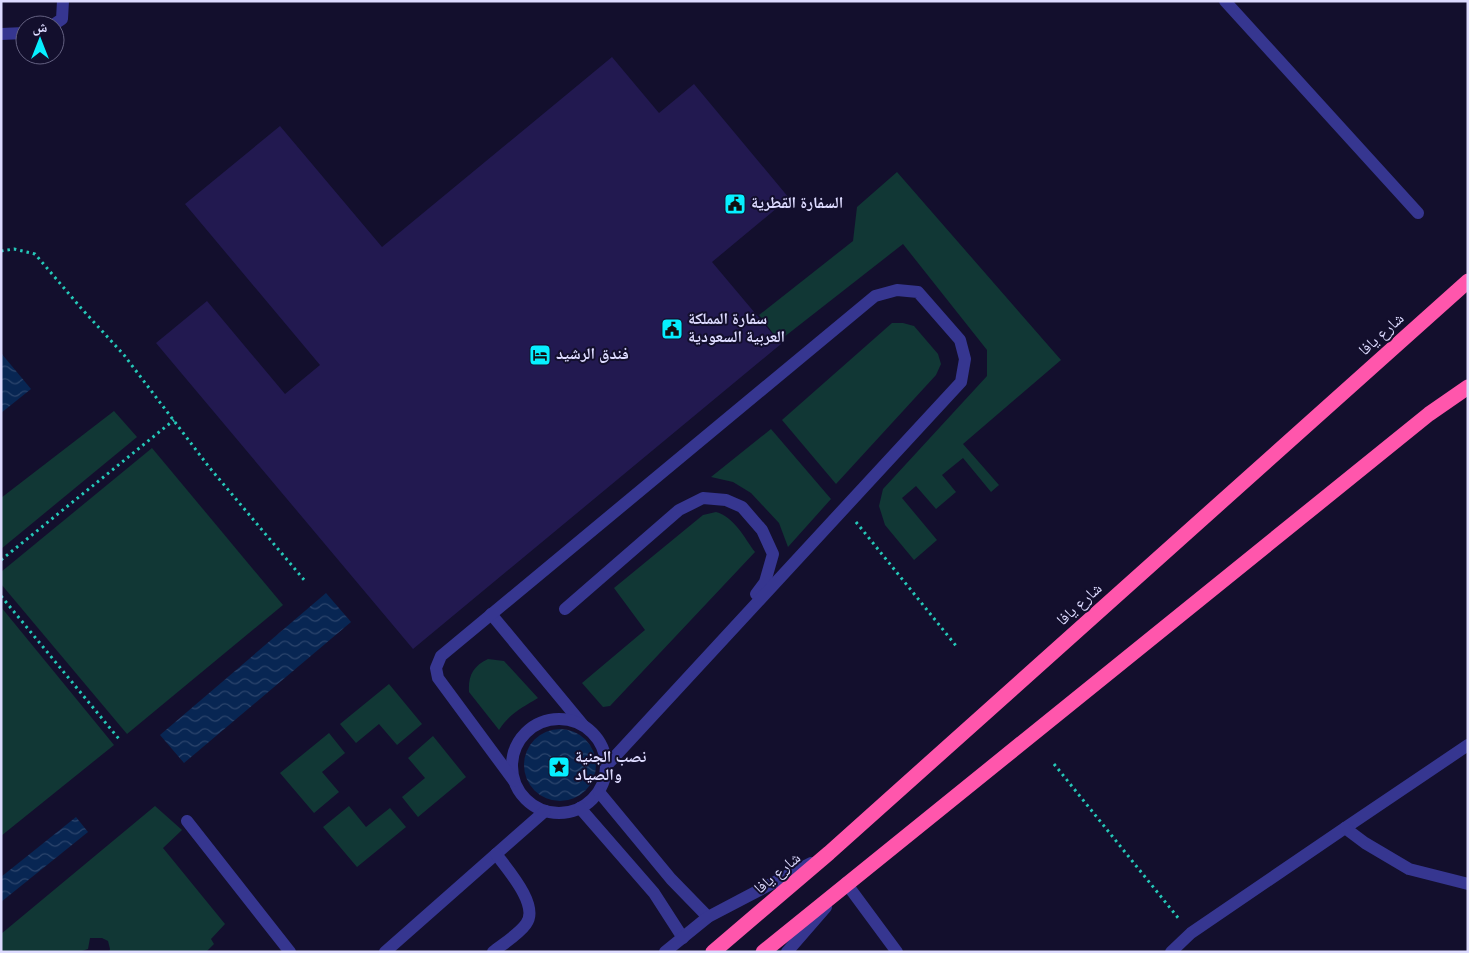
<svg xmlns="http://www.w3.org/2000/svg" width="1469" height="953" viewBox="0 0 1469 953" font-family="Overpass,'Noto Naskh Arabic',sans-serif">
<defs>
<pattern id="water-waves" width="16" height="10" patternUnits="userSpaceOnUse" patternTransform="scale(1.25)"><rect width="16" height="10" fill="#082653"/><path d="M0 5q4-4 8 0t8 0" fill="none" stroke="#2c456d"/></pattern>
</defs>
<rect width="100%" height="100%" fill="#130f2d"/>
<g fill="#113735">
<path d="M 897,172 L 1061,360 L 963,444 L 999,485 L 991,492 L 963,458 L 942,475 L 956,492 L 936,509 L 916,486 L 902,498 L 937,540 L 914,560 L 885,525 L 879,506 L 883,489 L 987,376 L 987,350 L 903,244 L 779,341 L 759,315 L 853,241 L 857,207 Z"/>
<path d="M 892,323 L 903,323 L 914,326 L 938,354 L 941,364 L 936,375 L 836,484 L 782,420 Z"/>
<path d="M 114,411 L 137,437 L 1,549 L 1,498 Z"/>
<path d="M 771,429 L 831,499 L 788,547 L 779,523 L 751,493 L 733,482 L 711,477 Z"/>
<path d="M 152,448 L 283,605 L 127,734 L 1,584 L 1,572 Z"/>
<path d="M 716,512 C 734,517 744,537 755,552 L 610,706 L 603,707 L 582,683 L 645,630 L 614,588 L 703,515 Z"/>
<path d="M 1,607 L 114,745 L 1,836 Z"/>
<path d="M 488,659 L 504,661 L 538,698 C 523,707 509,714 499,730 L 469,692 C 468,676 473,666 488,659 Z"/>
<path d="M 389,684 L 422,724 L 397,745 L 379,724 L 356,743 L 340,724 Z"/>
<path d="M 329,733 L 345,753 L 322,772 L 339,792 L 314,813 L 280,773 Z"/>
<path d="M 433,736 L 466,777 L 418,817 L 402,797 L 425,778 L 408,758 Z"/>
<path d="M 155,806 L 182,830 L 163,848 L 225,924 L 211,939 L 214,944 L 206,952 L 109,952 L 110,949 L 108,941 L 102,938 L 90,938 L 88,949 L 79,952 L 1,952 L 1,934 Z"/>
<path d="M 349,806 L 366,827 L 390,808 L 406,827 L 357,867 L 323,827 Z"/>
</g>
<g fill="url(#water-waves)">
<path d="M 1,353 L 31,389 L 1,413 Z"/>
<path d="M 326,593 L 351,622 L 184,763 L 160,735 Z"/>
<circle cx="560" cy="765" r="36"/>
<path d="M 76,817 L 88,832 L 1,902 L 1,877 Z"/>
</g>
<path fill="#221950" d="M 612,57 L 659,113 L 694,84 L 789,198 L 712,262 L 781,344 L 413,649 L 156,343 L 207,301 L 285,394 L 320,365 L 185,204 L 280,126 L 382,247 Z"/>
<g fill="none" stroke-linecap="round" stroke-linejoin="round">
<g stroke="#25c9b9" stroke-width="3" stroke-dasharray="2.5 4" stroke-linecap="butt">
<path d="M 1,251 L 14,249 L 35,254 L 81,308 L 124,355 L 209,467 L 305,581"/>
<path d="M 856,522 L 957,647"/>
<path d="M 1,560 L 174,420"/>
<path d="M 1,596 L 119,739"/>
<path d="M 1054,764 L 1179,919"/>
</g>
<g stroke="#363690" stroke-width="12">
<path d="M 1225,1 L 1418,213"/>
<path d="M 565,609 L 679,510 L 703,498 L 726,500 L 742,507 L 762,530 L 773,554 L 765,582 L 756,594"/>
<path d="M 491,614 L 583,725"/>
<circle cx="559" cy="766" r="47"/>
<path d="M 514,781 L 438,678 L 436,668 L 441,656 L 875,296 L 897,290 L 918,292 L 960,340 L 965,359 L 961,382 L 607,765"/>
<path d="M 599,792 L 671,879 L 708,917"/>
<path d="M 580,808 L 654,893 L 683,938"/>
<path d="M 187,821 L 290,952"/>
<path d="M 1345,828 L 1468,745"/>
<path d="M 841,890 L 846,883 L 897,952"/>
<path d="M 385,952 L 545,811"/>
<path d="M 493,952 C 503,944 519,934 526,924 C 540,906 508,870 496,854"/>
<path d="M 665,952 L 708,917 L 811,863"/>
<path d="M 787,952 L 826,907"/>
<path d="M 1171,952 L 1191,933 L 1345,828 L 1365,843 L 1409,869 L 1468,884"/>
</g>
<g stroke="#363690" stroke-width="12">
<path d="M 53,25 L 62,19 L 63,1"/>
<path d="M 1,34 L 25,33"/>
</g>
<g stroke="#ff56ac" stroke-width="15">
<path d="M 713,952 L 829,853 L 1468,281"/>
<path d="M 763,952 L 1429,414 L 1468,387"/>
</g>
</g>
<defs>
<g id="civic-square" transform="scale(1.125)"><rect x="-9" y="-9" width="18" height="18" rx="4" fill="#07efff" stroke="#130f2d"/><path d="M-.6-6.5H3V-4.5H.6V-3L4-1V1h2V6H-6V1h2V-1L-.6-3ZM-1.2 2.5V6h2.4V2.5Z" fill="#111"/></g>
<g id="hotel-square" transform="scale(1.125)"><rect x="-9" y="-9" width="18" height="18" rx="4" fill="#07efff" stroke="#130f2d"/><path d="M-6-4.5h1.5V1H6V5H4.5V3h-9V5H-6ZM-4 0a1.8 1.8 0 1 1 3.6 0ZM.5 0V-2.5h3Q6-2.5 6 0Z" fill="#111"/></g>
<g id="sight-square" transform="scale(1.125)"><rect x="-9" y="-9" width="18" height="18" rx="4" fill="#07efff" stroke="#130f2d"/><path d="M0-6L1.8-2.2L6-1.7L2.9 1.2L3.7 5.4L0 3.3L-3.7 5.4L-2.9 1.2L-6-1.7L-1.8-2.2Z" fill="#111"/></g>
</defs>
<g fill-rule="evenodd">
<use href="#civic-square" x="735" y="204"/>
<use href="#civic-square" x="672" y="329"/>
<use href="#hotel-square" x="540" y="355"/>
<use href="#sight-square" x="559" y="767"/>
</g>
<g text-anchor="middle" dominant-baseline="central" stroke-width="4" stroke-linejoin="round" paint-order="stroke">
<g font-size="16" font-weight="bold" fill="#dddbff" stroke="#130f2d" text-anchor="start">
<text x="751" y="204">السفارة القطرية</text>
<text x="688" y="320">سفارة المملكة<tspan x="688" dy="18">العربية السعودية</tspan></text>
<text x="556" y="355">فندق الرشيد</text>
<text x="575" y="758">نصب الجنية<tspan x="575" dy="18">والصياد</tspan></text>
</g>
<g font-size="16" fill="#dddbff" stroke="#130f2d">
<text transform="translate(1382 335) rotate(-42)">شارع يافا</text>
<text transform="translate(1080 605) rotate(-42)">شارع يافا</text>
<text transform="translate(778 874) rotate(-40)">شارع يافا</text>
</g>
</g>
<rect width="1469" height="953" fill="none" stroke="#dddbff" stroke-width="5"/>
<g transform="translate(40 40)"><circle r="24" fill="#130f2d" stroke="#646181"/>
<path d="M0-4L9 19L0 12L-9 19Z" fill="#07efff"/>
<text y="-8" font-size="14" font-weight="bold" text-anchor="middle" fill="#dddbff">ش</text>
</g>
</svg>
